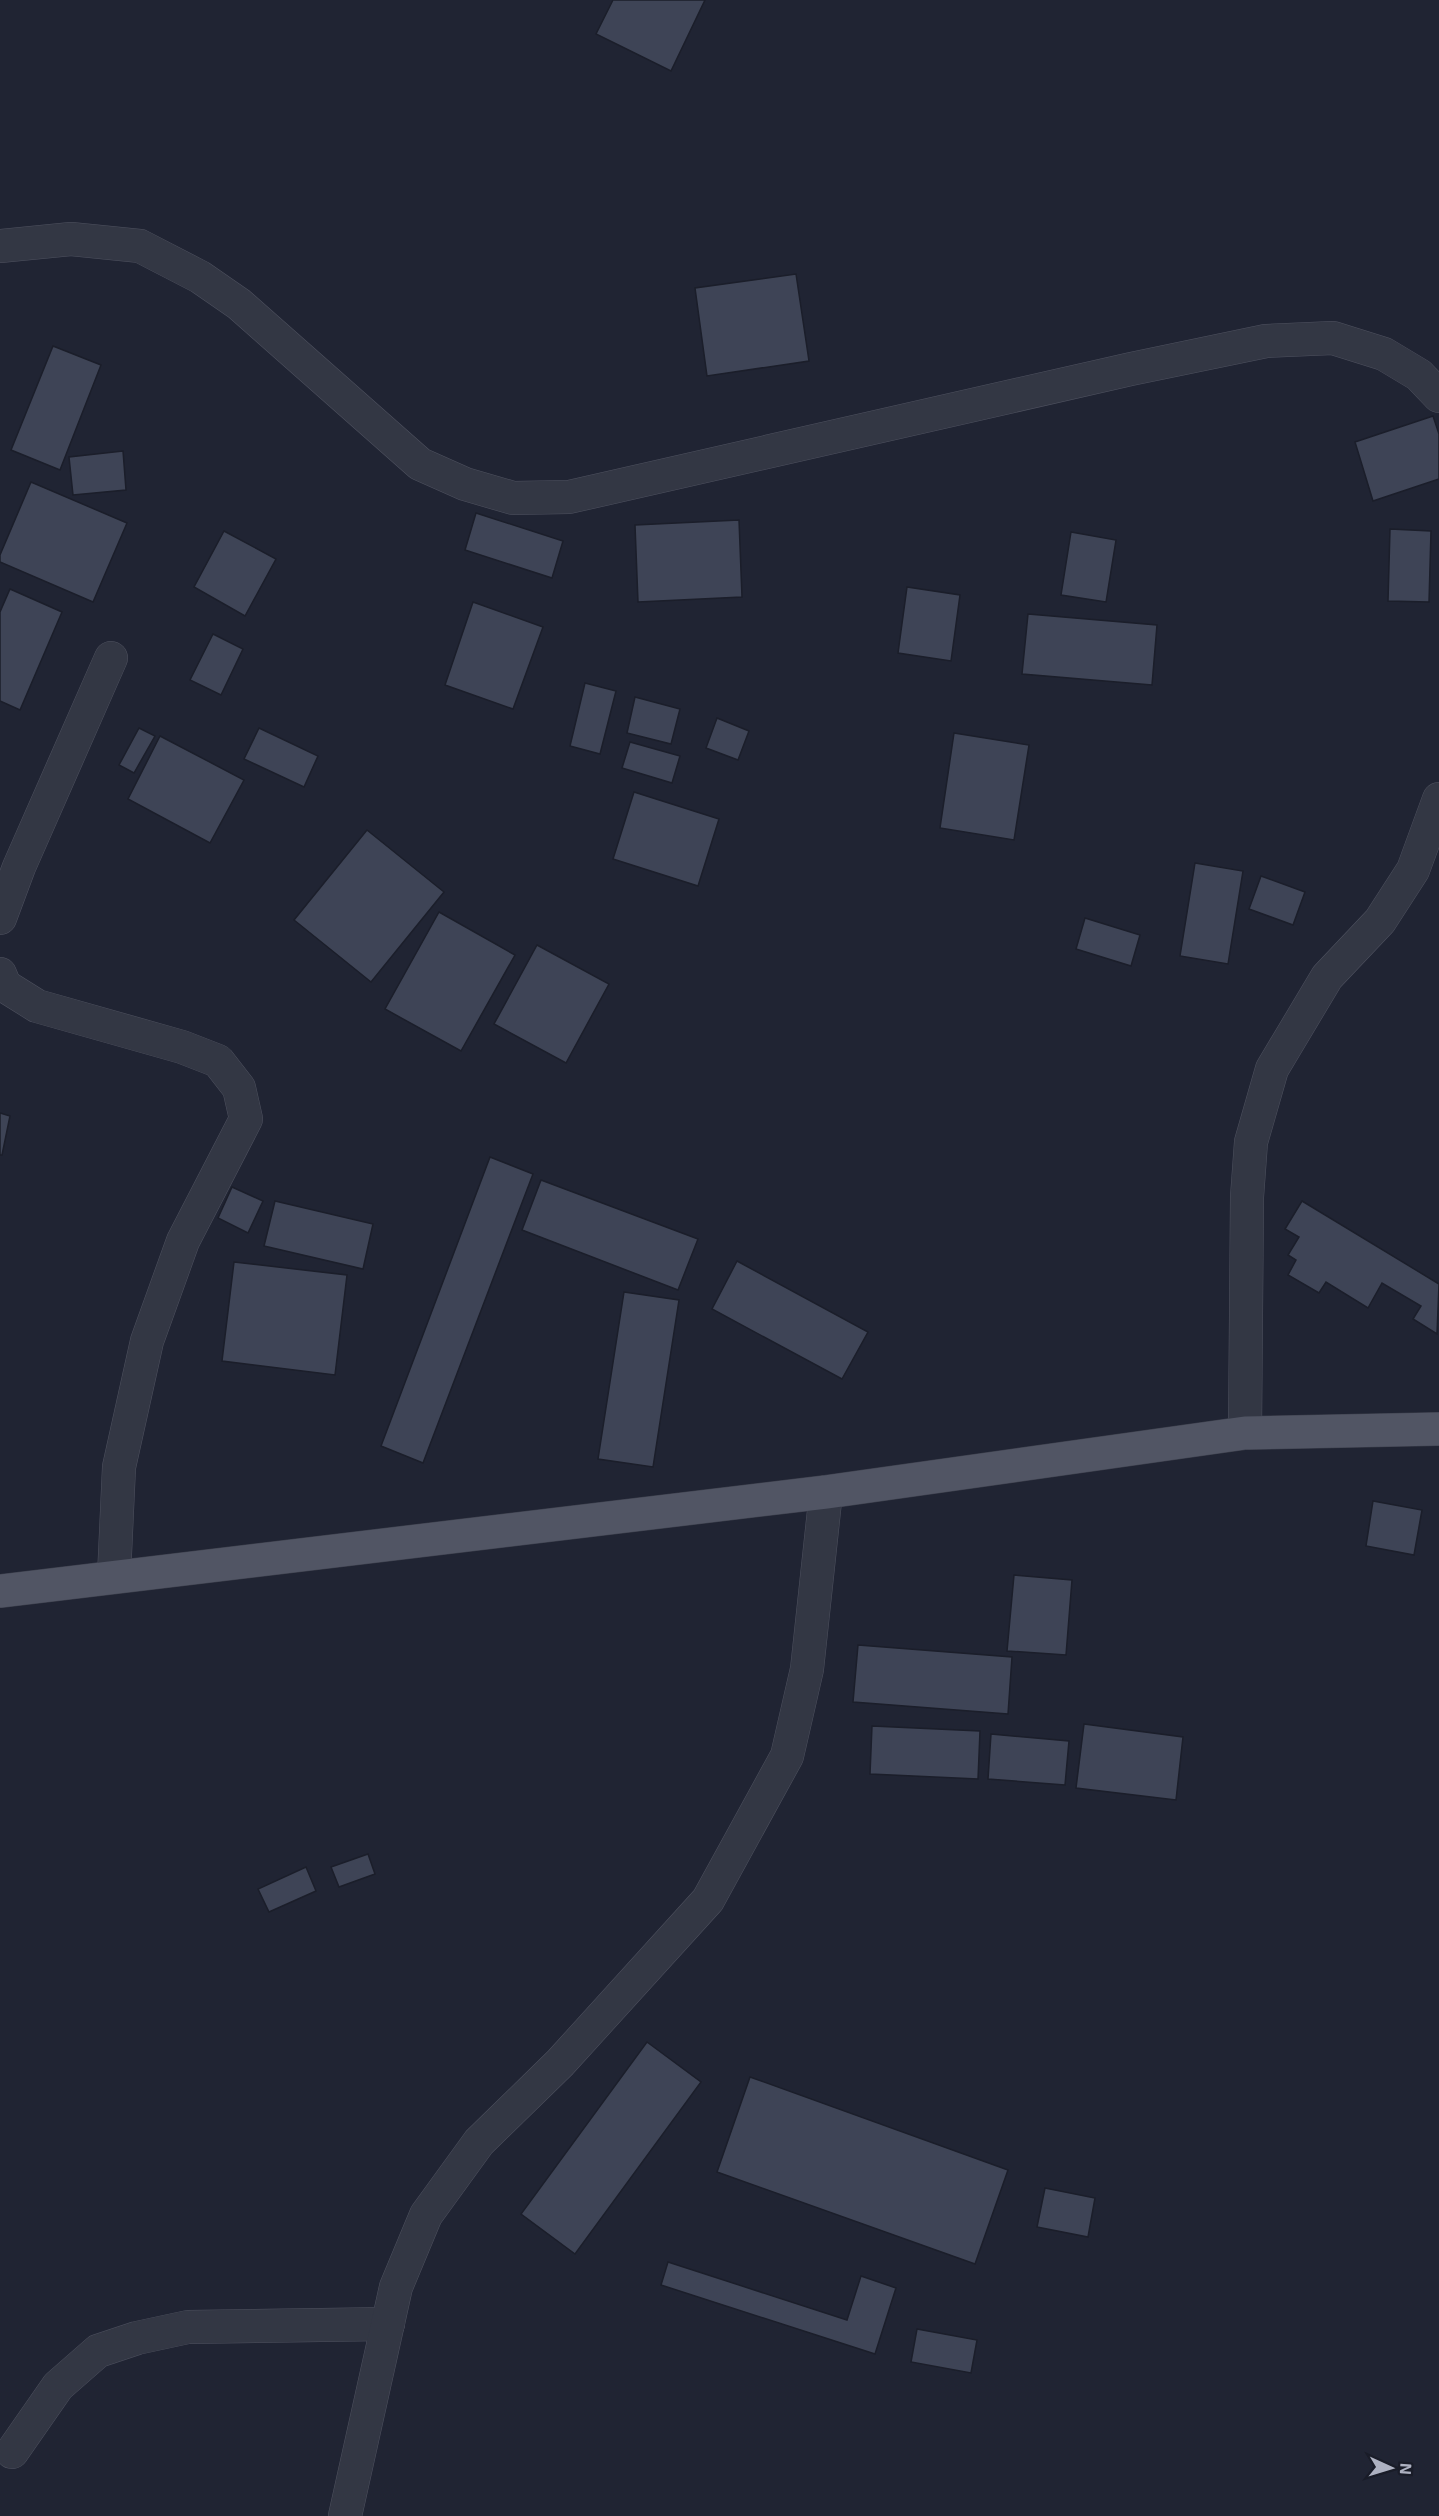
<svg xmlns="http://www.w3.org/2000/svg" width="1439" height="2516" viewBox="0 0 1439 2516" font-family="'Exo 2',sans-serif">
<rect width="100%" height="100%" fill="#202433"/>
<g fill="#3e4456" stroke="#1b1e2a" stroke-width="1.5">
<path d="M 613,0 L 705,0 L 671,71 L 596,34 Z"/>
<path d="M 796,274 L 809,361 L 707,376 L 695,288 Z"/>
<path d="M 53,346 L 101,365 L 60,470 L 11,450 Z"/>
<path d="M 1433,416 L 1439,434 L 1439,479 L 1373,501 L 1355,442 Z"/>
<path d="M 123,451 L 126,490 L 73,495 L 69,457 Z"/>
<path d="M 31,482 L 127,523 L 93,602 L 0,562 L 0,555 Z"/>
<path d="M 476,513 L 563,541 L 552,578 L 465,550 Z"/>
<path d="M 739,520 L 742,597 L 638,602 L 635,525 Z"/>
<path d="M 1390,529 L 1431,531 L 1429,602 L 1388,601 Z"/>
<path d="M 224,531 L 276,559 L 245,616 L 194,587 Z"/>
<path d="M 1071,532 L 1116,540 L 1106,602 L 1061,595 Z"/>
<path d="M 907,587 L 960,595 L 951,661 L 898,653 Z"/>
<path d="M 10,589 L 62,612 L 20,710 L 0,701 L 0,612 Z"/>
<path d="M 473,602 L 543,627 L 513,709 L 445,685 Z"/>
<path d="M 1028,614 L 1157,625 L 1152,685 L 1022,674 Z"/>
<path d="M 213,634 L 243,649 L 221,695 L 190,680 Z"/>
<path d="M 585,683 L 616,691 L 600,754 L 570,746 Z"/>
<path d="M 635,697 L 680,709 L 671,744 L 627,733 Z"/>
<path d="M 717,718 L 749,731 L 738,760 L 706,748 Z"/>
<path d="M 139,728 L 155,736 L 134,773 L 119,765 Z"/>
<path d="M 259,728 L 318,756 L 304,787 L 244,759 Z"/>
<path d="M 954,733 L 1029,745 L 1014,840 L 940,828 Z"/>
<path d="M 160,736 L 244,780 L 210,843 L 128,799 Z"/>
<path d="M 630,742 L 680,756 L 672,783 L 622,768 Z"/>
<path d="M 634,792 L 719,819 L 698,886 L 613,859 Z"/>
<path d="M 367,830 L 444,892 L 371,982 L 294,920 Z"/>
<path d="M 1195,863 L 1243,871 L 1228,964 L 1180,956 Z"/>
<path d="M 1261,876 L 1305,892 L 1293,925 L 1249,909 Z"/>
<path d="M 439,912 L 515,955 L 461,1051 L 385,1009 Z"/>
<path d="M 1085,918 L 1140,935 L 1131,966 L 1076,949 Z"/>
<path d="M 537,945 L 609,984 L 566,1063 L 494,1024 Z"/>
<path d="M 0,1113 L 10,1116 L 2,1155 L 0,1155 Z"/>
<path d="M 490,1157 L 533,1174 L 423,1463 L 381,1446 Z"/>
<path d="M 541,1180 L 698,1239 L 678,1290 L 522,1230 Z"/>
<path d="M 232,1187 L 263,1201 L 248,1233 L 218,1218 Z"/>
<path d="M 275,1201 L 373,1224 L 363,1269 L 264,1246 Z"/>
<path d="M 1302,1201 L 1439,1284 L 1437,1334 L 1413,1319 L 1421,1306 L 1382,1283 L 1368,1308 L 1326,1282 L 1319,1293 L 1288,1275 L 1296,1260 L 1288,1255 L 1299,1237 L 1285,1229 Z"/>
<path d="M 737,1261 L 868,1332 L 842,1379 L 712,1309 Z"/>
<path d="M 234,1262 L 347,1275 L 335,1375 L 222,1361 Z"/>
<path d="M 624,1292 L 679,1300 L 653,1467 L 598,1459 Z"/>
<path d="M 1373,1501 L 1422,1510 L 1414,1555 L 1366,1546 Z"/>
<path d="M 1014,1575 L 1072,1580 L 1066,1655 L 1007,1651 Z"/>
<path d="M 858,1645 L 1012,1657 L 1008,1714 L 853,1702 Z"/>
<path d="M 1084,1724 L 1183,1737 L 1176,1800 L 1076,1788 Z"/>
<path d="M 872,1726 L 980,1731 L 978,1779 L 870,1774 Z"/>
<path d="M 991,1734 L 1069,1741 L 1065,1785 L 988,1779 Z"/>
<path d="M 368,1854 L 375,1874 L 339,1887 L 331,1867 Z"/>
<path d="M 306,1867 L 316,1891 L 269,1912 L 258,1889 Z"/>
<path d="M 647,2042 L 701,2082 L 575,2254 L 521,2214 Z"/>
<path d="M 750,2077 L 1008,2170 L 975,2264 L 717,2172 Z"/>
<path d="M 1045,2188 L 1095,2198 L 1088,2237 L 1037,2227 Z"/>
<path d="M 668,2262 L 847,2320 L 861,2276 L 896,2288 L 875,2354 L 661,2285 Z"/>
<path d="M 917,2329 L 977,2340 L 971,2373 L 911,2362 Z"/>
</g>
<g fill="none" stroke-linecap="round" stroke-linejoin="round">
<g stroke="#4e515f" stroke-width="34">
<g id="minor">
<path d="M 0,246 L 71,239 L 140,246 L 200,277 L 239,304 L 420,464 L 465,484 L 513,498 L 569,497 L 1131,369 L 1266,341 L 1333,338 L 1384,354 L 1419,375 L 1439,396"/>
<path d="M 0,918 L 19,867 L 111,658"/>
<path d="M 0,974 L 5,986 L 37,1006 L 182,1047 L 218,1061 L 239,1088 L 246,1119 L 183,1241 L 147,1341 L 119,1467 L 114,1576"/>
<path d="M 1245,1433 L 1247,1197 L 1251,1142 L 1272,1069 L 1327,977 L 1380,921 L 1413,870 L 1439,799"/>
<path d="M 12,2452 L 58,2386 L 98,2351 L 137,2338 L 188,2327 L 388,2324"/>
<path d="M 345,2516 L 396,2287 L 426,2215 L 479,2142 L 560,2063 L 708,1900 L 787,1756 L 807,1669 L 826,1492"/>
</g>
</g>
<g stroke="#3d404d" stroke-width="34">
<path id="major" d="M 0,1591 L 826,1492 L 1245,1433 L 1439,1429"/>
</g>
<use href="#minor" stroke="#333744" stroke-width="33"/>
<use href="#major" stroke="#515564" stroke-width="33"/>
</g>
<g transform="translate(1391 2468) rotate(94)" stroke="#191c28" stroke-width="4.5" paint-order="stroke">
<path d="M0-4.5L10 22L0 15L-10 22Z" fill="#adb1c1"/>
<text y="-9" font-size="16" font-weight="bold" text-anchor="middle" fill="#adb1c1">N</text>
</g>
</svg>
